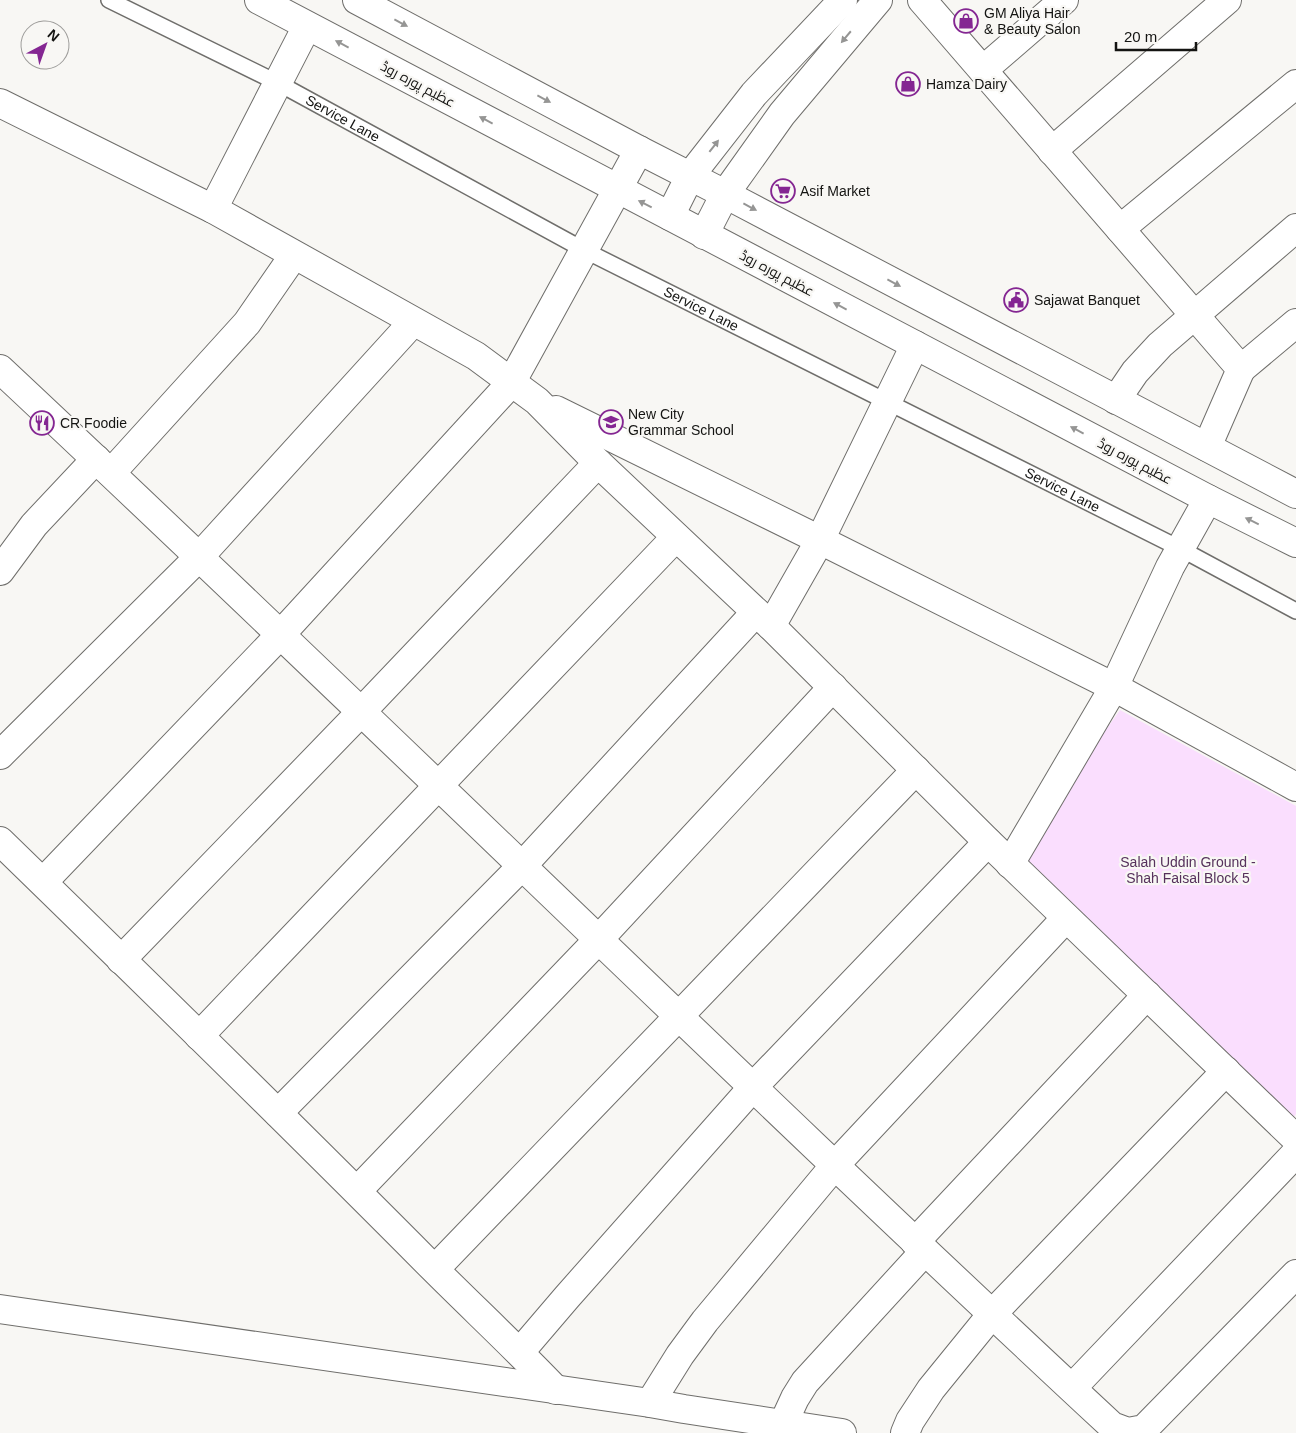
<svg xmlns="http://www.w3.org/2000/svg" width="1296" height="1433" viewBox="0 0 1296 1433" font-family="Arial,Cairo,sans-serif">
<rect width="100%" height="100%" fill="#f8f7f4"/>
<path fill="#fadefe" d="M 1120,710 L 1296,806 L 1296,1114 L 1293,1118 L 1016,855 Z"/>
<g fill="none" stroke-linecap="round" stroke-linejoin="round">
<g stroke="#6f6e6b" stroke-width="18">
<g id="service">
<path id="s1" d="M 109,0 L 278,83 L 584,250 L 1181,549 L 1296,611"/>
</g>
</g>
<g stroke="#6f6e6b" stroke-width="30">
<g id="minor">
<path d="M 922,0 L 1241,369 L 1207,447"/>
<path d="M 983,70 L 1064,0"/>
<path d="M 0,103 L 213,209 L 476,356 L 537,401 L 598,463 L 771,626 L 988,842 L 1296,1139"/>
<path d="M 1052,151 L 1227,0"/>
<path d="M 213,209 L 307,26"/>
<path d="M 1120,229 L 1296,84"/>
<path d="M 0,369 C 373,718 737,1078 1112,1426 L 1128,1432 L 1144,1429 L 1296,1274"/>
<path d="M 1241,369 L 1296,323"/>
<path d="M 1116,400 L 1135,372 L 1160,345 L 1296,228"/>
<path d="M 556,410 L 820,540 L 1114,687 L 1296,787"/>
<path d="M 111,473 L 247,323 L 294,255"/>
<path d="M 0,571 L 34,525 L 96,459"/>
<path d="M 771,626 L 820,540 L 915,345"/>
<path d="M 0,755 L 200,556 L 413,322"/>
<path d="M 0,841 C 145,982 290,1124 433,1268 C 474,1309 516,1348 556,1390"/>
<path d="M 1010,864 L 1114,687 L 1170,567 L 1208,499"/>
<path d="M 43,882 L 281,634 L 511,383 L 639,150"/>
<path d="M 121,960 L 361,712 L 598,463"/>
<path d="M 199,1036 L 676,537"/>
<path d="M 278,1113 L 522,866 L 756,612"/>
<path d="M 357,1191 L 599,939 L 833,687"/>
<path d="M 915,1242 L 1147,995"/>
<path d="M 435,1269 L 916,770"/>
<path d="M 520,1352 L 567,1297 L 753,1087 L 988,842"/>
<path d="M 1072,1388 L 1296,1153"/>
<path d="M 650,1403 L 680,1355 L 705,1321 L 835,1165 L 1066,918"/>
<path d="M 783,1424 L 795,1398 L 805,1382 L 925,1251"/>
<path d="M 905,1433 L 910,1421 L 931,1389 L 992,1314 L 1226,1071"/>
</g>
</g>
<g stroke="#6f6e6b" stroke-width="30">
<g id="tertiary">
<path d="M 670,216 L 690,176 L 754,94 L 843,0"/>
<path d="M 704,235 L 725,194 L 782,114 L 878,0"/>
<path d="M 0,1309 L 650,1403 L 684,1409 L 842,1433"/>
</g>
</g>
<g stroke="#6f6e6b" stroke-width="30">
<g id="secondary">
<path d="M 259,0 L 1208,499 L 1296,543"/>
<path d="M 357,0 L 639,150 L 725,194 L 1296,494"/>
</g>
</g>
<use href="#service" stroke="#fff" stroke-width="15"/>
<use href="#minor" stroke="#fff" stroke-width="28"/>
<use href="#tertiary" stroke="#fff" stroke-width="28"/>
<use href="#secondary" stroke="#fff" stroke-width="28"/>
</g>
<defs><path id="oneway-solid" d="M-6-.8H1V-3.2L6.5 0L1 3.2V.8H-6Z" transform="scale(1.25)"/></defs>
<g fill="#959594">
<use href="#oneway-solid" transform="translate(401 23) rotate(28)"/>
<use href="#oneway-solid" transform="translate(846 37) rotate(130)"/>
<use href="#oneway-solid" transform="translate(342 44) rotate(-152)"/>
<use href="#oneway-solid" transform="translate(544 99) rotate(28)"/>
<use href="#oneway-solid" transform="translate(486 120) rotate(-152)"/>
<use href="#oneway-solid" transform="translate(714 146) rotate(-52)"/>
<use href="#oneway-solid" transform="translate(645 204) rotate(-153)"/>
<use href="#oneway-solid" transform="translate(750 207) rotate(28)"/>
<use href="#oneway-solid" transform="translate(894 283) rotate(28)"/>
<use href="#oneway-solid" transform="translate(840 306) rotate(-152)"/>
<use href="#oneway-solid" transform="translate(1077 430) rotate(-152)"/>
<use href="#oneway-solid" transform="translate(1252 521) rotate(-154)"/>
</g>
<defs>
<g id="shop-ring" transform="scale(1.25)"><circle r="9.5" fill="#f8f7f4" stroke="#842692" stroke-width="1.5"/><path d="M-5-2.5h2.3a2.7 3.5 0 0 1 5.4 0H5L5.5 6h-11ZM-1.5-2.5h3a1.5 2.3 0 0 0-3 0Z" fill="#842692"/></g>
<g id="supermarket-ring" transform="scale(1.25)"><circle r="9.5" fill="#f8f7f4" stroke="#842692" stroke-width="1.5"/><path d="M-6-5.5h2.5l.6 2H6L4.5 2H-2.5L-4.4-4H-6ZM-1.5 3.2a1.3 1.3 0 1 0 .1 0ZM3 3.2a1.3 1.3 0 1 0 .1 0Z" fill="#842692"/></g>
<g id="civic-ring" transform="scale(1.25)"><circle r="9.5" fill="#f8f7f4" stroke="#842692" stroke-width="1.5"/><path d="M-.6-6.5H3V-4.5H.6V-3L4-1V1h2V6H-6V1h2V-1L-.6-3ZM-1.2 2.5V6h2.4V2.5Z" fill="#842692"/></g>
<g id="school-ring" transform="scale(1.25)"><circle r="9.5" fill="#f8f7f4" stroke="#842692" stroke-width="1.5"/><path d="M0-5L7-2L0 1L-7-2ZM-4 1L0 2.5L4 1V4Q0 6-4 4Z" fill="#842692"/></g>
<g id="restaurant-ring" transform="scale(1.25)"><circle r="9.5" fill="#f8f7f4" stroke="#842692" stroke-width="1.5"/><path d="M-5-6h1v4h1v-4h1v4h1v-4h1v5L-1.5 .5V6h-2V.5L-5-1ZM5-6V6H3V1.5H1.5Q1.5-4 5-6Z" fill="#842692"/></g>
</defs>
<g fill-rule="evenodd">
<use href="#shop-ring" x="966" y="21"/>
<use href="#shop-ring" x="908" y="84"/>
<use href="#supermarket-ring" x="783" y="191"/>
<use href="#civic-ring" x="1016" y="300"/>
<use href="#school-ring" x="611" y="422"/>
<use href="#restaurant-ring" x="42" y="423"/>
</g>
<g text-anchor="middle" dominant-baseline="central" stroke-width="4.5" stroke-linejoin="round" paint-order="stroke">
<g font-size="14" fill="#141412" stroke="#f8f7f4" text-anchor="start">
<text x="984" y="13">GM Aliya Hair<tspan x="984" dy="16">&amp; Beauty Salon</tspan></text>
<text x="926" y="84">Hamza Dairy</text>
<text x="800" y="191">Asif Market</text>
<text x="1034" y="300">Sajawat Banquet</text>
<text x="628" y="414">New City<tspan x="628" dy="16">Grammar School</tspan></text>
<text x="60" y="423">CR Foodie</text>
</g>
<g font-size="14" fill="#141412" stroke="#f8f7f4">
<text transform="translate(418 84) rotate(28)">عظیم پورہ روڈ</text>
<text stroke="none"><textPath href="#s1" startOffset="262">Service Lane</textPath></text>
<text transform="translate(777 273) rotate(28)">عظیم پورہ روڈ</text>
<text stroke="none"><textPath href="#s1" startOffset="668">Service Lane</textPath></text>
<text transform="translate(1135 461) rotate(28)">عظیم پورہ روڈ</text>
<text stroke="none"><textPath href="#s1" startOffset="1072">Service Lane</textPath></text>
</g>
<g font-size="14" fill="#56315c" stroke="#f8f7f4">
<text x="1188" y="862">Salah Uddin Ground -<tspan x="1188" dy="16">Shah Faisal Block 5</tspan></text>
</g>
</g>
<g transform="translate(45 45) rotate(41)"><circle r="24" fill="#f8f7f4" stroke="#9d9c9a"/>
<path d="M0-4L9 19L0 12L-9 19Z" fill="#842692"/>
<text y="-8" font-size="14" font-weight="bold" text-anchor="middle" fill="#141412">N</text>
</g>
<path d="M1116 42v8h80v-8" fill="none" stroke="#141412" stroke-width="2.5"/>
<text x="1124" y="42" font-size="15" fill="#141412" stroke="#f8f7f4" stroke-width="4" paint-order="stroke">20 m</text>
</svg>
